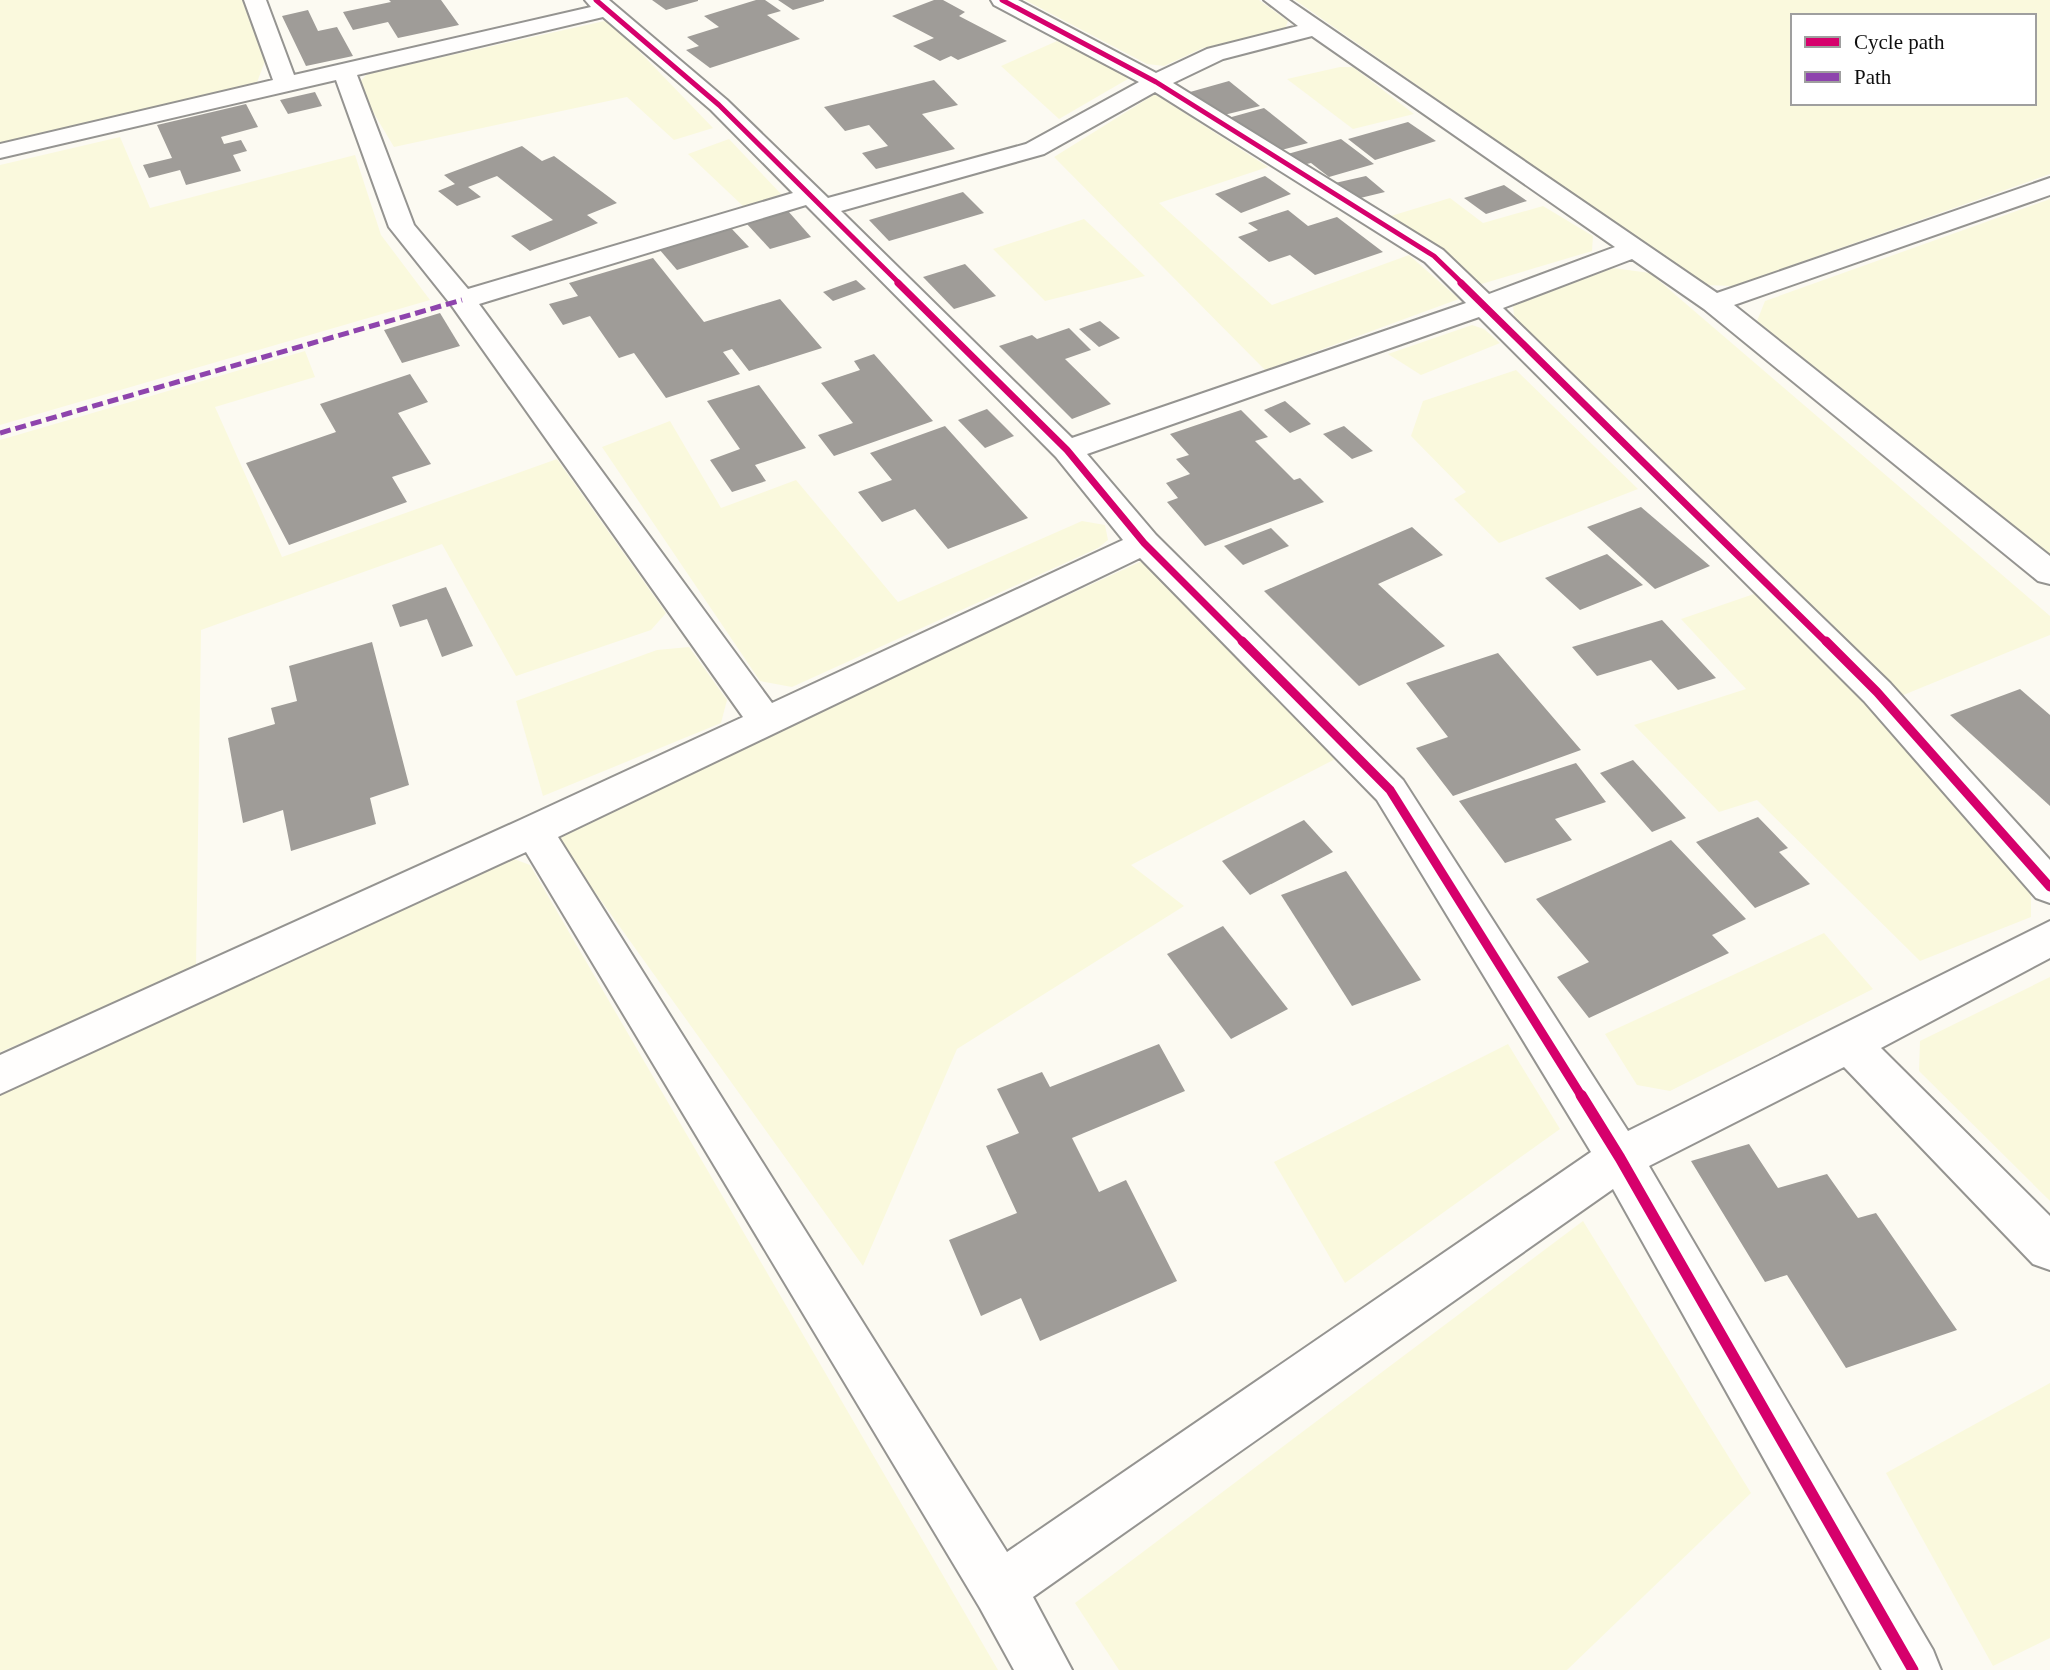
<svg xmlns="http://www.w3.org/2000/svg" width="2050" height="1670" viewBox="0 0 2050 1670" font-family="Georgia,serif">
<rect width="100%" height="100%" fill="#fcfaf2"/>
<g fill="#faf9dd" fill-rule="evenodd">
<path d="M 0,0 L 242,0 L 265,61 L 256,85 L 0,144 Z"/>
<path d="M 1025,0 L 1259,0 L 1288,21 L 1285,29 L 1203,48 L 1164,66 L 1147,64 Z"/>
<path d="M 1295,0 L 2050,0 L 2050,174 L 1733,286 L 1703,285 ZM 1793,16 L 2034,16 L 2034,103 L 1793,103 Z"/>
<path d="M 609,20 L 713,128 L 674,140 L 627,97 L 394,147 L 357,85 L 367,74 Z"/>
<path d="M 1057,41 L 1133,76 L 1059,119 L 1001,66 Z"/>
<path d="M 1340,67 L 1353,67 L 1414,114 L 1353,129 L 1287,79 Z"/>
<path d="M 1155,94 L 1268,167 L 1159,203 L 1272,305 L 1409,255 L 1459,299 L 1265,370 L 1054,157 Z"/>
<path d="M 120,137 L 150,208 L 355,155 L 381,235 L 430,300 L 0,425 L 0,165 Z"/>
<path d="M 729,139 L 781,194 L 744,207 L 688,154 Z"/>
<path d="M 1450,198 L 1483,223 L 1543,206 L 1593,236 L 1592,251 L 1478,285 L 1381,219 Z"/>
<path d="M 2050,199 L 2050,556 L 1757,321 L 1765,301 Z"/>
<path d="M 1084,219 L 1145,276 L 1045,301 L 993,249 Z"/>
<path d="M 1613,268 L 1650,273 L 2050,616 L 2050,635 L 1901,696 L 1515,325 L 1513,306 Z"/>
<path d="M 1472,325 L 1484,329 L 1500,343 L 1421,375 L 1388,354 Z"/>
<path d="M 305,351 L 315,377 L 215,407 L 282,557 L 557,459 L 666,613 L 651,630 L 516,676 L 442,544 L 201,630 L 196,969 L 0,1052 L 0,440 Z"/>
<path d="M 1516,370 L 1638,489 L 1499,543 L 1454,499 L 1466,492 L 1411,436 L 1423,401 Z"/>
<path d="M 670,421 L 721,508 L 796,480 L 898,602 L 1082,521 L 1105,525 L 1108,540 L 1098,548 L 792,687 L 760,681 L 602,447 Z"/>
<path d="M 1144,560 L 1341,756 L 1131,865 L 1184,906 L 957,1049 L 863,1266 L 559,842 L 569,826 Z"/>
<path d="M 1754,594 L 1890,725 L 2031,889 L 2031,917 L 1920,961 L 1757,800 L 1719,812 L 1634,725 L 1746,689 L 1681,619 Z"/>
<path d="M 689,647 L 727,700 L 721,723 L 543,796 L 516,701 L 657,650 Z"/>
<path d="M 506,856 L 530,865 L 998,1670 L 0,1670 L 0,1090 Z"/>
<path d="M 1824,933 L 1873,989 L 1670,1091 L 1637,1085 L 1605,1034 Z"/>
<path d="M 2050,977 L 2050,1201 L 1919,1071 L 1920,1041 Z"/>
<path d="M 1508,1044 L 1560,1129 L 1345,1283 L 1274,1162 Z"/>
<path d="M 1583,1221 L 1751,1493 L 1567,1670 L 1119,1670 L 1075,1603 Z"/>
<path d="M 2050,1383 L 2050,1638 L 1993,1666 L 1886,1473 Z"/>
</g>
<g fill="#9f9c98">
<path d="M 389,0 L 441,0 L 459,25 L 398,38 L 388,22 L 353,30 L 343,12 L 391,2 Z"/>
<path d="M 652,0 L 698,0 L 698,1 L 666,10 Z"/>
<path d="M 756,0 L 765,0 L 781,11 L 767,15 L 800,39 L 710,68 L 686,50 L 699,46 L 687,37 L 719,27 L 704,16 Z"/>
<path d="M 778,0 L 824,0 L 824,1 L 793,10 Z"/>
<path d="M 934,0 L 943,0 L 965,12 L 959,16 L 1007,41 L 958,60 L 951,56 L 940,61 L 913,46 L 934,38 L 892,16 Z"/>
<path d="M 308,10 L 318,31 L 337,27 L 353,56 L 306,66 L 282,16 Z"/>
<path d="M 934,80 L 958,105 L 922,114 L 955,149 L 876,169 L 862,153 L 888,146 L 869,125 L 845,131 L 824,107 Z"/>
<path d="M 1229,81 L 1260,106 L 1220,116 L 1190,92 Z"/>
<path d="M 315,92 L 322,106 L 288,114 L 280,100 Z"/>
<path d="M 246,104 L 258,127 L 221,137 L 224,144 L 241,140 L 247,151 L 233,155 L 241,171 L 186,185 L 180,170 L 149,178 L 143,165 L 172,158 L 157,125 Z"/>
<path d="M 1264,108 L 1308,143 L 1270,153 L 1228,118 Z"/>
<path d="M 1408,122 L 1436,141 L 1375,160 L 1348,139 Z"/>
<path d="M 1341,139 L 1374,164 L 1329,177 L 1311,163 L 1298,166 L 1284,155 Z"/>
<path d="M 522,146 L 542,161 L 554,156 L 617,203 L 587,215 L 598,223 L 530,251 L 511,236 L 553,220 L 497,176 L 468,187 L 481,197 L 457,206 L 438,191 L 455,184 L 444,175 Z"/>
<path d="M 1265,176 L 1291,194 L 1241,213 L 1215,194 Z"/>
<path d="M 1366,176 L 1385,192 L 1352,200 L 1335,183 Z"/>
<path d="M 1504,185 L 1527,201 L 1486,214 L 1464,198 Z"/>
<path d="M 963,192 L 984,213 L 889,241 L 869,220 Z"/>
<path d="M 1288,210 L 1308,226 L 1337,217 L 1383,252 L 1315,275 L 1290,255 L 1269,262 L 1238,237 L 1258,230 L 1248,223 Z"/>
<path d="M 788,211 L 811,237 L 770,249 L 746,223 Z"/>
<path d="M 730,227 L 749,247 L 677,270 L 659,249 Z"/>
<path d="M 653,258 L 704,322 L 780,299 L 822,348 L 749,371 L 732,349 L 723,352 L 740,374 L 666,398 L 634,353 L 619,358 L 590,316 L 563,325 L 549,304 L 578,296 L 569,283 Z"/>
<path d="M 965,264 L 996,296 L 954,309 L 923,277 Z"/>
<path d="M 856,280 L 866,289 L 833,301 L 823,292 Z"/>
<path d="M 440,313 L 460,346 L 402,363 L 384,330 Z"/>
<path d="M 1100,321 L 1120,338 L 1099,347 L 1079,329 Z"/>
<path d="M 1069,328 L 1091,350 L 1065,359 L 1111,404 L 1072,419 L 999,346 L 1032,335 L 1037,339 Z"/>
<path d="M 874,354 L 933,421 L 834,456 L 818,435 L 853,423 L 821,383 L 860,370 L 854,361 Z"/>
<path d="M 410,374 L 428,402 L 398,413 L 431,464 L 392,477 L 407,502 L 289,545 L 246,463 L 336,432 L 320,404 Z"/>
<path d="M 759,385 L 806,448 L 755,465 L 766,481 L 732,492 L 710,460 L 740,449 L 707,401 Z"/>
<path d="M 1285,401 L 1311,424 L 1290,433 L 1264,410 Z"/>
<path d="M 987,409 L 1014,436 L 985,448 L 958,420 Z"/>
<path d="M 1241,410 L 1268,437 L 1255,441 L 1294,480 L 1300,478 L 1324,502 L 1205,546 L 1167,502 L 1178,498 L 1166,483 L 1190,474 L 1176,459 L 1189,455 L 1170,434 Z"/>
<path d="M 945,426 L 1028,518 L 948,549 L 915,509 L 882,522 L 858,492 L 892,480 L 870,453 Z"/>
<path d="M 1344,426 L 1373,451 L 1352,459 L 1323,434 Z"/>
<path d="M 1641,507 L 1710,566 L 1655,589 L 1587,527 Z"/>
<path d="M 1412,527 L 1443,555 L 1378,584 L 1445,646 L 1359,686 L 1264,591 Z"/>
<path d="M 1271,528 L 1289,546 L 1243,565 L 1224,546 Z"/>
<path d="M 1607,554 L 1643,585 L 1580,610 L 1545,578 Z"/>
<path d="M 446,587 L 473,646 L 442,657 L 427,619 L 400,627 L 392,605 Z"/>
<path d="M 1662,620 L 1716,678 L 1678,690 L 1651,660 L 1597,676 L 1572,647 Z"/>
<path d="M 372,642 L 409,785 L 370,798 L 376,824 L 291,851 L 283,810 L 243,823 L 228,738 L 275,724 L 271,708 L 297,701 L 289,666 Z"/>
<path d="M 1498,653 L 1581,750 L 1453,796 L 1416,748 L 1448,737 L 1406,683 Z"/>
<path d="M 2020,689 L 2050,715 L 2050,806 L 1950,715 Z"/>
<path d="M 1633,760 L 1686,818 L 1652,832 L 1600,773 Z"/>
<path d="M 1576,763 L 1606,802 L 1555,819 L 1572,840 L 1505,863 L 1459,801 Z"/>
<path d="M 1758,817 L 1788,848 L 1779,852 L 1810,884 L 1755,908 L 1696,842 Z"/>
<path d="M 1304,820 L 1333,852 L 1250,895 L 1222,861 Z"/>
<path d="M 1671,840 L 1746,919 L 1712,935 L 1729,953 L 1589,1018 L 1557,977 L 1589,962 L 1536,899 Z"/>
<path d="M 1346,871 L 1421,980 L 1352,1006 L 1281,895 Z"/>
<path d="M 1223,926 L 1288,1009 L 1231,1039 L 1167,954 Z"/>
<path d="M 1159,1044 L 1185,1091 L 1072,1138 L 1099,1192 L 1126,1180 L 1177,1281 L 1040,1341 L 1021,1298 L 981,1316 L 949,1240 L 1017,1213 L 986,1146 L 1019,1133 L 997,1089 L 1042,1072 L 1050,1087 Z"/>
<path d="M 1749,1144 L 1778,1188 L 1827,1174 L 1858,1218 L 1876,1213 L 1957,1330 L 1846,1368 L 1787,1275 L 1765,1282 L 1691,1161 Z"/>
</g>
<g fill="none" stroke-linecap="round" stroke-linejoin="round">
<g stroke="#959491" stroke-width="4">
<path id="minor" d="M 244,0 L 266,0 L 294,75 L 591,7 L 585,0 L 609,0 L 727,100 L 828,198 L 1026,144 L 1139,82 L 994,5 L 991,0 L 1018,0 L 1156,73 L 1207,49 L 1298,26 L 1264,0 L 1289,0 L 1717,293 L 2050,178 L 2050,195 L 1734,305 L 2050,556 L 2050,584 L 2038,581 L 1704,309 L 1632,259 L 1503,308 L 1890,683 L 2050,860 L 2050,903 L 2036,898 L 1864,701 L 1479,317 L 1087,454 L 1156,535 L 1403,780 L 1628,1131 L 2050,921 L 2050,958 L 1881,1048 L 2050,1216 L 2050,1270 L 2033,1264 L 1844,1067 L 1649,1166 L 1933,1650 L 1941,1670 L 1882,1670 L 1613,1189 L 1033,1597 L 1072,1670 L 1014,1670 L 980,1608 L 526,852 L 0,1094 L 0,1055 L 520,820 L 743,717 L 452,306 L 389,227 L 336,80 L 0,158 L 0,144 L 273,80 ZM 603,17 L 711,110 L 793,193 L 468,289 L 414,225 L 357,75 ZM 1312,36 L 1615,247 L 1489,294 L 1443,250 L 1173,83 L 1223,59 ZM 1155,92 L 1425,262 L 1466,303 L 1072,438 L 841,211 L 1044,154 ZM 806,205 L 1056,457 L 1123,540 L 772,703 L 479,304 ZM 1140,558 L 1377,800 L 1591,1152 L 1007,1552 L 558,837 Z"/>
</g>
<use href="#minor" fill="#fffefd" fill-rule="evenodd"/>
<path stroke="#8e44ad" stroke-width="5" stroke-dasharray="11 5" stroke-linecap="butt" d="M 0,433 L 462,300"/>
<g stroke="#fff" stroke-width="8">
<g id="cycleway-far3">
<path d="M 596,0 L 719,105 L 900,284"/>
<path d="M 1002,0 L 1156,82 L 1434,256 L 1463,284"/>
</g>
</g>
<g stroke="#fff" stroke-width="10">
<g id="cycleway-far2">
<path d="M 898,283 L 1067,450 L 1144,543 L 1244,643"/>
<path d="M 1461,283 L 1827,643"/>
</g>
</g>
<g stroke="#fff" stroke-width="13">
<g id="cycleway-far1">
<path d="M 1242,641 L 1390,790 L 1582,1097"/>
<path d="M 1826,641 L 1877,692 L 2050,887"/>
</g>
</g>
<g stroke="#fff" stroke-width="16">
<path id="cycleway" d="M 1581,1095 L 1620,1158 L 1913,1670"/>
</g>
<use href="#cycleway-far3" stroke="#d6006c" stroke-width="5"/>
<use href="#cycleway-far2" stroke="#d6006c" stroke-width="7"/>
<use href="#cycleway-far1" stroke="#d6006c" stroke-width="9"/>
<use href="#cycleway" stroke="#d6006c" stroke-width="11"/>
</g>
<rect x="1791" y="14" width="245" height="91" fill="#ffffff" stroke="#9f9f9f" stroke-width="2"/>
<rect x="1805" y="37" width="35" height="10" fill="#d6006c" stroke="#9f9f9f" stroke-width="2"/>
<text x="1854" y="49" font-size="21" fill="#0e0e0e">Cycle path</text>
<rect x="1805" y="72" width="35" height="10" fill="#8e44ad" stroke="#9f9f9f" stroke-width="2"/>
<text x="1854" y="84" font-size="21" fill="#0e0e0e">Path</text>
</svg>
